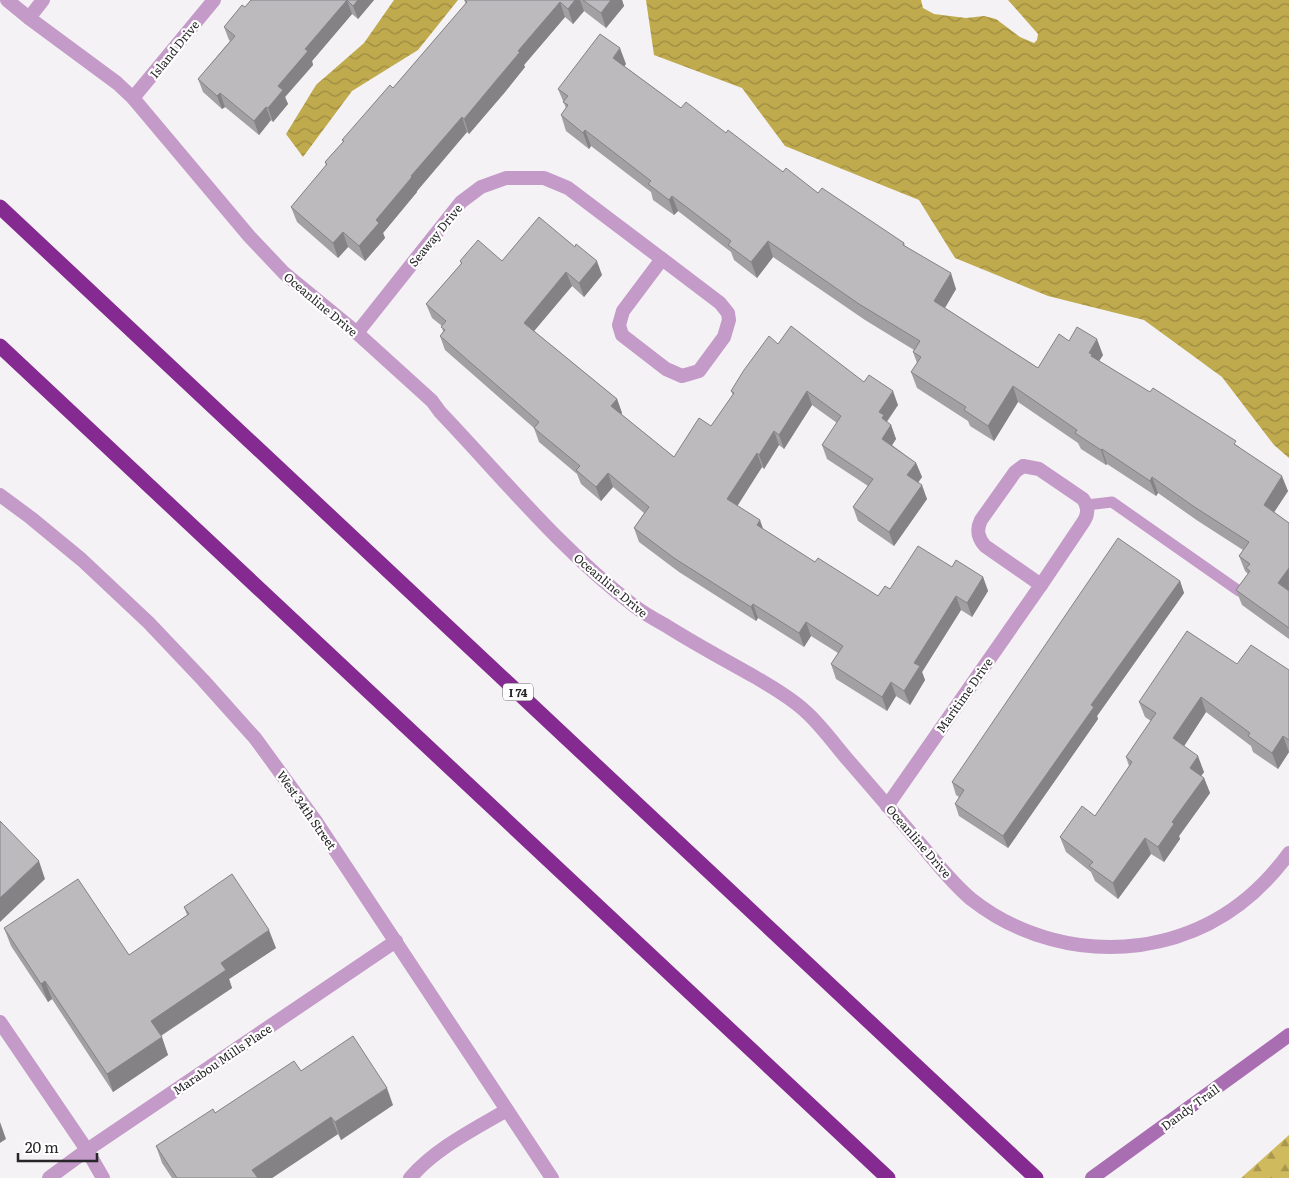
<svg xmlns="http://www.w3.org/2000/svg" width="1289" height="1178" viewBox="0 0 1289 1178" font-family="Literata,serif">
<defs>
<pattern id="forest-firs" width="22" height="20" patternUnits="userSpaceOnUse" patternTransform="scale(1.25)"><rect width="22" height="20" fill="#d0ba5e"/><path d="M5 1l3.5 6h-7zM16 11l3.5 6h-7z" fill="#a9974e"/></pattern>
<pattern id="water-waves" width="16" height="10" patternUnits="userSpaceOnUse" patternTransform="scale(1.25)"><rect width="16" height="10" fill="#c0aa4e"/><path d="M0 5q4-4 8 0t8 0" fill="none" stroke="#9c8a41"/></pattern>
</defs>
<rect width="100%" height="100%" fill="#f5f2f5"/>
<path fill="url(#forest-firs)" d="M 1289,1135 L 1289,1178 L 1241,1178 Z"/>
<g fill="url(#water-waves)">
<path d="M 394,0 L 458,0 L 418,50 L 352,91 L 303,157 L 286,134 L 316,85 L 364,43 Z"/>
<path d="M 646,0 L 921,0 L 923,8 L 934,14 L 966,18 L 984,16 L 996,19 L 1020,37 L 1034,43 L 1037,40 L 1038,34 L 1008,0 L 1289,0 L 1289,458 L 1274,445 L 1222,377 L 1144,320 L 1048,296 L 955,258 L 919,200 L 785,146 L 742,88 L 654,55 Z"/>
</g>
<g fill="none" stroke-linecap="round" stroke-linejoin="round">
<path stroke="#c39ac8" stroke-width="11" d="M 1087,505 L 1112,502 L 1239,591"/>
<g stroke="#c39ac8" stroke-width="14">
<path d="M 7,0 L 29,18 L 117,83 L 133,98 L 249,236 L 284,273 L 357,333 L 432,401 L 440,412 C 502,477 561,550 633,605 C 643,613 654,619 665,625 C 695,644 725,660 755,677 C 772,687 790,697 805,711 C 821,725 834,744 848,760 C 873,789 898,818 923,847 C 938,865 953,884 971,899 C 1019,937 1081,953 1140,945 C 1203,936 1252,904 1289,853"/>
<path d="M 29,18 L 43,0"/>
<path d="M 133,98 L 214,0"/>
<path d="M 662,259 L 720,303 L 728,313 L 729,320 L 724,337 L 699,371 L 682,376 L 666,369 L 622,335 L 619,325 L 623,311 Z"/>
<path d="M 357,333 L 461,202 L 481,187 L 506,178 L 544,178 L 568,188 L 662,259"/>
<path d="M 1023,466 L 1039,469 L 1083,499 C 1088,506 1089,513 1084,521 L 1041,585 L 985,546 C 978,538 976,530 981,520 L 1015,472 Z"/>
<path d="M 887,806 L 1041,585"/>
<path d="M 0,1022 L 87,1150 L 103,1178"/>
<path d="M 49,1178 L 87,1150 L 396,941"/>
<path d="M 410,1178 C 436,1148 473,1130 507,1110"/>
</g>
<path stroke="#c39ac8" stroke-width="14" d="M 0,495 L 31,518 L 82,560 L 149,623 L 203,680 L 255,738 L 317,823 L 552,1178"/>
<path stroke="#a96eb2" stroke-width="14" d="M 1092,1178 L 1289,1035"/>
<g stroke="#842a91" stroke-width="15">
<path d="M 0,207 L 1036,1178"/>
<path d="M 0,346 L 888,1178"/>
</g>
</g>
<g fill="#a3a0a3">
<path d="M 251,0 L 374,0 L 358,19 L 352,14 L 312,61 L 313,65 L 285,97 L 288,104 L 273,122 L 271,120 L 259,135 L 225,107 L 222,109 L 203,92 L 198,79 L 230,41 L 229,40 L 224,27 L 245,7 Z"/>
<path d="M 464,0 L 622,0 L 624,6 L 606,28 L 584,11 L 573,24 L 565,17 L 524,65 L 525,67 L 505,92 L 469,134 L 467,132 L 417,191 L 417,192 L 383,233 L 385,238 L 365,261 L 348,247 L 338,258 L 297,222 L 291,207 L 326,166 L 325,162 L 343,142 L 342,140 L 393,88 L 466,4 Z"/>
<path d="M 626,64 L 624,66 L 681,108 L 726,133 L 783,172 L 904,243 L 905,246 L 956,289 L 945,308 L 1038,368 L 1069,341 L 1103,355 L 1099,361 L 1238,446 L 1288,491 L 1274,512 L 1289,523 L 1289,639 L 1242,605 L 1236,590 L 1248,574 L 1245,571 L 1239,556 L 1243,550 L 1198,521 L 1158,493 L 1156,496 L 1107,464 L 1106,465 L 1081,449 L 1078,443 L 1018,402 L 994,441 L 970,426 L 968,421 L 917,388 L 911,372 L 917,363 L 913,352 L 914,350 L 865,320 L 773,257 L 757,278 L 734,260 L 731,252 L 678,211 L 674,215 L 653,200 L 651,192 L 591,146 L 589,149 L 566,131 L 561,115 L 566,108 L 558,89 Z"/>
<path d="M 460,261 L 502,261 L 602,275 L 584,297 L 572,286 L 534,331 L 617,399 L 622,413 L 621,414 L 674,457 L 711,426 L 733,395 L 731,391 L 778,344 L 864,382 L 898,405 L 887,422 L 891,425 L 896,439 L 892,445 L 916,463 L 922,477 L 917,483 L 927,499 L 894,546 L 858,521 L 853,507 L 868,486 L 827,459 L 822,445 L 837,423 L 812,405 L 784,449 L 779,445 L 764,469 L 762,467 L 737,505 L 763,529 L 815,562 L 878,596 L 890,589 L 952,567 L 983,577 L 988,591 L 972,617 L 961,610 L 922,672 L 925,680 L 910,705 L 896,696 L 887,711 L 836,679 L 831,664 L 838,653 L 811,636 L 804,647 L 758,618 L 756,621 L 679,572 L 639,542 L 634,528 L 644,513 L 613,487 L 601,501 L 581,484 L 577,474 L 539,442 L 534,428 L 445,350 L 440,336 L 443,332 L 442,326 L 432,318 L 426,304 L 461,264 Z"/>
<path d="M 1180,581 L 1184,593 L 1097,716 L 1098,719 L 1008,848 L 959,816 L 955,804 L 959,797 L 956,795 L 952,782 Z"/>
<path d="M 1237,664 L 1289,670 L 1289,752 L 1278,769 L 1253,752 L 1251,746 L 1206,712 L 1184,746 L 1204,772 L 1201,776 L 1204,778 L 1210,793 L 1179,836 L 1180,839 L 1164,862 L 1151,854 L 1118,899 L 1095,881 L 1091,872 L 1066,852 L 1060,837 L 1095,816 L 1129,766 L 1126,757 L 1151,721 L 1145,717 L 1139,702 Z"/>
<path d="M 184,907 L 276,948 L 229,979 L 232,988 L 161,1036 L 168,1055 L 113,1092 L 52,999 L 48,1002 L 11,946 L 4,928 L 129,955 L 187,915 Z"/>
<path d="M 301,1071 L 393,1105 L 341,1140 L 338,1134 L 272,1178 L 172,1178 L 162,1163 L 156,1146 L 215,1113 Z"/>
</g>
<g fill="#848285">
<path d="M 347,0 L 352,14 L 312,61 L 313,65 L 285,97 L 288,104 L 273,122 L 268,108 L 278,86 L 305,49 Z"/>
<path d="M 358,0 L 374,0 L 358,19 L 353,6 Z"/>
<path d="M 575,0 L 580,0 L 584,11 L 573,24 L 568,9 Z"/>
<path d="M 611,0 L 622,0 L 624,6 L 606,28 L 601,13 Z"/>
<path d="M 560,2 L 565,17 L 524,65 L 525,67 L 505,92 L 469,134 L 464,119 L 518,51 Z"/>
<path d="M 620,48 L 626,64 L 619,73 L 613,58 Z"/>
<path d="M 220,93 L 225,107 L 222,109 L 217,96 Z"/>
<path d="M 266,107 L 271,120 L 259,135 L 254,121 Z"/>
<path d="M 462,117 L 467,132 L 417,191 L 417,192 L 383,233 L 385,238 L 365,261 L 359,246 L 376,220 L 411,176 Z"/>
<path d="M 585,130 L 591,146 L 589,149 L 583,133 Z"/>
<path d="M 672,196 L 678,211 L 674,215 L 669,200 Z"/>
<path d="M 343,232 L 348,247 L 338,258 L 333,243 Z"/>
<path d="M 768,241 L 773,257 L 757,278 L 751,262 Z"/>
<path d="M 597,261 L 602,275 L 584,297 L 579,283 Z"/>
<path d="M 566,272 L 572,286 L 529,337 L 524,323 Z"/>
<path d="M 951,273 L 956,289 L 940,316 L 934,301 Z"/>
<path d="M 1097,339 L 1103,355 L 1096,366 L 1089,353 Z"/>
<path d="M 1013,386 L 1018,402 L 994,441 L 988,426 Z"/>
<path d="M 807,391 L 812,405 L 784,449 L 779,435 Z"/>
<path d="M 893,391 L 898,405 L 886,422 L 891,425 L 896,439 L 887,453 L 882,439 L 879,412 Z"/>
<path d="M 617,399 L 622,413 L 616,420 L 611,406 Z"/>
<path d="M 774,431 L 779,445 L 764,469 L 759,455 Z"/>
<path d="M 1102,449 L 1107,464 L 1106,465 L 1101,450 Z"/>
<path d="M 757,453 L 762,467 L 733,513 L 727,499 Z"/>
<path d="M 916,463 L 922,477 L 913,490 L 907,475 Z"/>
<path d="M 608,473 L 613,487 L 601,501 L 596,487 Z"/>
<path d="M 1282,476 L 1288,491 L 1269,520 L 1264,505 Z"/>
<path d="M 1152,477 L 1158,493 L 1156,496 L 1150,481 Z"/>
<path d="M 922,485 L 927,499 L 894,546 L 889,532 Z"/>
<path d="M 760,520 L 765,534 L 757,525 Z"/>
<path d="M 1289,568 L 1289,591 L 1278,583 Z"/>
<path d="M 983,577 L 988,591 L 972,617 L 967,603 Z"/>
<path d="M 1180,581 L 1184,593 L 1097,716 L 1098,719 L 1008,848 L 1003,836 L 1091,705 Z"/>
<path d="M 956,596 L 961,610 L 922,672 L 925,680 L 910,705 L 904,691 L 914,663 Z"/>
<path d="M 753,604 L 758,618 L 756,621 L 751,607 Z"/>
<path d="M 806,622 L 811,636 L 804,647 L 799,633 Z"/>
<path d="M 891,682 L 896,696 L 887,711 L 882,697 Z"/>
<path d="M 1201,697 L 1206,712 L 1179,754 L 1173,738 Z"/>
<path d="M 1283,736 L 1289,752 L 1278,769 L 1272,753 Z"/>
<path d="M 1198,756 L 1204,772 L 1196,783 L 1190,768 Z"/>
<path d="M 1204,778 L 1210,793 L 1179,836 L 1180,839 L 1164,862 L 1158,847 L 1172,822 Z"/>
<path d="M 1145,838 L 1151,854 L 1118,899 L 1113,883 Z"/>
<path d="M 39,861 L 45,879 L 0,922 L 0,898 Z"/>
<path d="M 269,930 L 276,948 L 229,979 L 232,988 L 157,1038 L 151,1021 L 221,963 Z"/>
<path d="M 45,981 L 52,999 L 48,1002 L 41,984 Z"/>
<path d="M 162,1037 L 168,1055 L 113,1092 L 107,1074 Z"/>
<path d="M 387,1088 L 393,1105 L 341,1140 L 335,1122 Z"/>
<path d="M 331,1117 L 338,1134 L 272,1178 L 255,1178 L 252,1170 Z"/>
<path d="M 0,1122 L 6,1139 L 0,1143 Z"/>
</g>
<g fill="#bdbabe" stroke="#848285">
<path d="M 251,0 L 358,0 L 353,6 L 347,0 L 305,49 L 308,51 L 278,86 L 283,90 L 268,108 L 266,107 L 254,121 L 220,93 L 217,96 L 198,79 L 235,36 L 224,27 L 242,5 L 245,7 Z"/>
<path d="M 465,0 L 575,0 L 568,9 L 560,2 L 518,51 L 520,52 L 499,77 L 464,119 L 462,117 L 411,176 L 412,177 L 376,220 L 379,223 L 359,246 L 343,232 L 333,243 L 291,207 L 327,164 L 325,162 L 344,141 L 342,140 L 390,85 L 393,88 L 467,2 Z"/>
<path d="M 583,0 L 611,0 L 601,13 Z"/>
<path d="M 600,34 L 620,48 L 613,58 L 681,108 L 686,102 L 726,133 L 728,130 L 783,172 L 786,168 L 818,193 L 822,188 L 904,243 L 903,245 L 951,273 L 934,301 L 1038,368 L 1059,334 L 1069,341 L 1077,327 L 1097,339 L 1089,353 L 1092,354 L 1091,356 L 1150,392 L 1153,388 L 1236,441 L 1234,444 L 1282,476 L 1264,505 L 1289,523 L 1289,568 L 1278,583 L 1289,591 L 1289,628 L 1236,590 L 1250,571 L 1246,568 L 1250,564 L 1239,556 L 1249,542 L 1193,506 L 1152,477 L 1150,481 L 1102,449 L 1101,450 L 1075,433 L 1077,430 L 1013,386 L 988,426 L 964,410 L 966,407 L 911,372 L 921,357 L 913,352 L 920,341 L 859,304 L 768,241 L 751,262 L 728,245 L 731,241 L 672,196 L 669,200 L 648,184 L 651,181 L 585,130 L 583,133 L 561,115 L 568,105 L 563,102 L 568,96 L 558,89 Z"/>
<path d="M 539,217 L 575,247 L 576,244 L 597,261 L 579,283 L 566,272 L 524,323 L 617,399 L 611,406 L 674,457 L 699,418 L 711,426 L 734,393 L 731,391 L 744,370 L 769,336 L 778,344 L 791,326 L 864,382 L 869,375 L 893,391 L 879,412 L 884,415 L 882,418 L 891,425 L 882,439 L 916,463 L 907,475 L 922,485 L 889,532 L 853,507 L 873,479 L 822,445 L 841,416 L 807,391 L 779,435 L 774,431 L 759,455 L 757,453 L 727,499 L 760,520 L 757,525 L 815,562 L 818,558 L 878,596 L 885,586 L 890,589 L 918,546 L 952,567 L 956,560 L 983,577 L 967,603 L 956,596 L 914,663 L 920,666 L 904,691 L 891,682 L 882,697 L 831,664 L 843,646 L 806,622 L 799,633 L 753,604 L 751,607 L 674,558 L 634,528 L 649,507 L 608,473 L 596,487 L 576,470 L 580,466 L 534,428 L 539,422 L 440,336 L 445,330 L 441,327 L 446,321 L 426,304 L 462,263 L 460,261 L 478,240 L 502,261 Z"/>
<path d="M 1118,538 L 1180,581 L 1091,705 L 1094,707 L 1003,836 L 955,804 L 964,790 L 952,782 Z"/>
<path d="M 1187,631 L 1237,664 L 1251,645 L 1289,670 L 1289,740 L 1283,736 L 1272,753 L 1248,736 L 1250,733 L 1201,697 L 1173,738 L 1198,756 L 1190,768 L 1204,778 L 1172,822 L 1174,824 L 1158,847 L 1145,838 L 1113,883 L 1089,866 L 1093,862 L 1060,837 L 1082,806 L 1095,816 L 1132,762 L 1126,757 L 1156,713 L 1139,702 Z"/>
<path d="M 0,821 L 39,861 L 0,898 Z"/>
<path d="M 232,874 L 269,930 L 221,963 L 226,970 L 151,1021 L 162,1037 L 107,1074 L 45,981 L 41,984 L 4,928 L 78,879 L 129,955 L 189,914 L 184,907 Z"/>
<path d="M 353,1036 L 387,1088 L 335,1122 L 331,1117 L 252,1170 L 258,1178 L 177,1178 L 156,1146 L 213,1109 L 215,1113 L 294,1061 L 301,1071 Z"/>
</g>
<g text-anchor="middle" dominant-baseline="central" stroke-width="4.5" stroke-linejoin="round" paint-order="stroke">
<rect fill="#fff" stroke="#686768" stroke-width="1" x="503" y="683.5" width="30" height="17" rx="4"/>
<g font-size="11" font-weight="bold" fill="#272628">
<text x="518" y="692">I 74</text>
</g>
<g font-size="12" fill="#272628" stroke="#fff">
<text transform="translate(174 49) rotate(-51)">Island Drive</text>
<text transform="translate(435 235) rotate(-51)">Seaway Drive</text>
<text transform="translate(321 304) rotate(40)">Oceanline Drive</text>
<text transform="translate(611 585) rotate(40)">Oceanline Drive</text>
<text transform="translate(964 695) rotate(-55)">Maritime Drive</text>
<text transform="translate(307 810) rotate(55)">West 34th Street</text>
<text transform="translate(919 841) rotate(49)">Oceanline Drive</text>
<text transform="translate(222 1059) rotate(-34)">Marabou Mills Place</text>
<text transform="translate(1190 1107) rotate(-36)">Dandy Trail</text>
</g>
</g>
<path d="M18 1153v8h79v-8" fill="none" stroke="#272628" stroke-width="2.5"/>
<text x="25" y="1153" font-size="15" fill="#272628" stroke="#ffffff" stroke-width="4" paint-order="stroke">20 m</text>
</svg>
